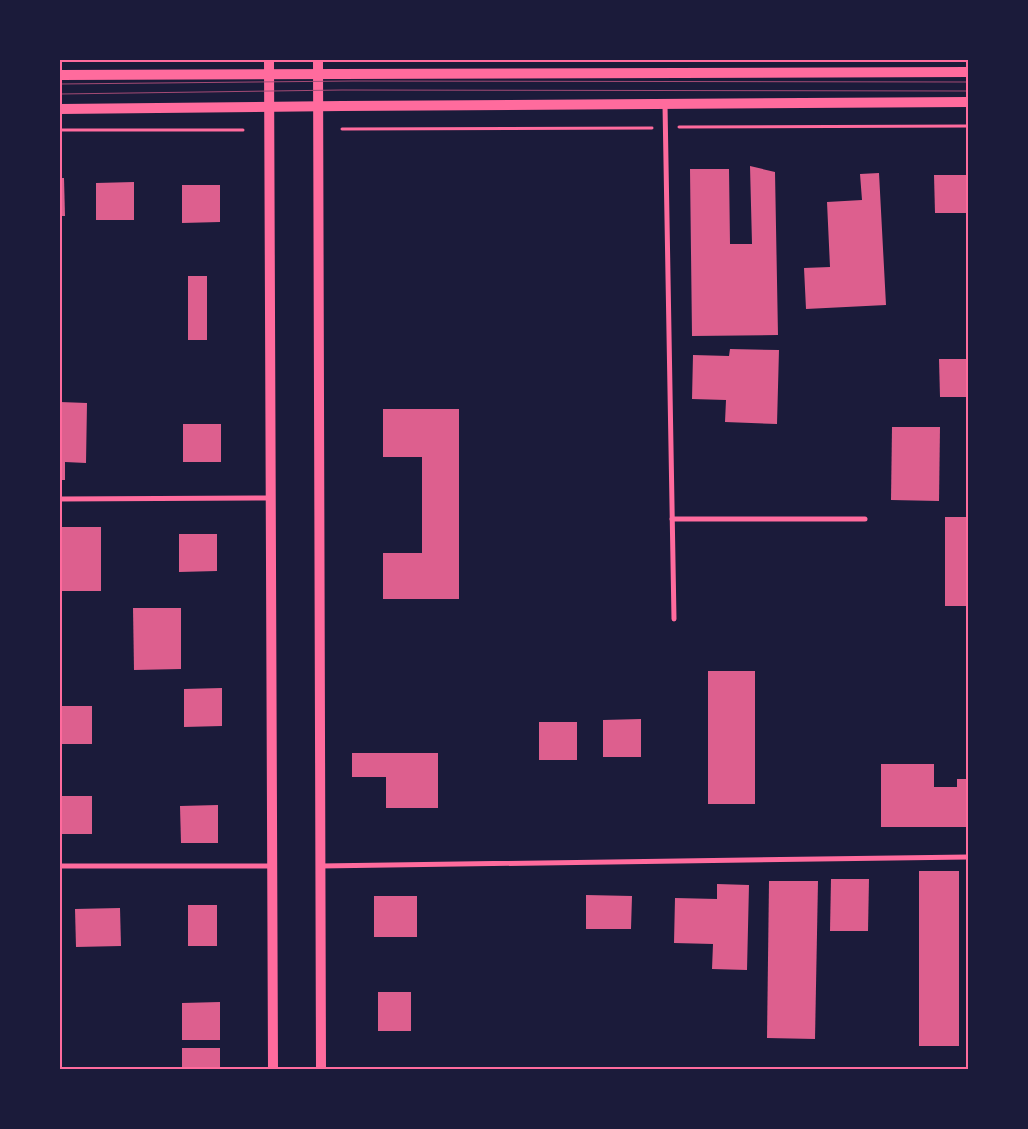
<svg xmlns="http://www.w3.org/2000/svg" width="1028" height="1129" viewBox="0 0 1028 1129" font-family="'Crimson Pro',serif">
<rect width="100%" height="100%" fill="#1b1b3a"/>
<g fill="#dd5f8e">
<path d="M 750,166 L 775,172 L 778,335 L 692,336 L 690,169 L 729,169 L 730,244 L 752,244 Z"/>
<path d="M 879,173 L 886,305 L 806,309 L 804,268 L 830,267 L 827,202 L 862,200 L 860,174 Z"/>
<path d="M 934,175 L 968,175 L 968,213 L 935,213 Z"/>
<path d="M 60,178 L 64,178 L 65,216 L 60,216 Z"/>
<path d="M 134,182 L 134,220 L 96,220 L 96,183 Z"/>
<path d="M 182,185 L 220,185 L 220,222 L 182,223 Z"/>
<rect x="188" y="276" width="19" height="64"/>
<path d="M 730,349 L 779,350 L 777,424 L 725,422 L 726,400 L 692,399 L 693,355 L 729,356 Z"/>
<path d="M 939,359 L 968,359 L 968,397 L 940,397 Z"/>
<path d="M 60,402 L 87,403 L 86,463 L 65,462 L 65,480 L 60,480 Z"/>
<path d="M 383,409 L 459,409 L 459,599 L 383,599 L 383,553 L 422,553 L 422,457 L 383,457 Z"/>
<rect x="183" y="424" width="38" height="38"/>
<path d="M 892,427 L 940,427 L 939,501 L 891,500 Z"/>
<rect x="945" y="517" width="23" height="89"/>
<rect x="60" y="527" width="41" height="64"/>
<path d="M 179,534 L 217,534 L 217,571 L 179,572 Z"/>
<path d="M 133,608 L 181,608 L 181,669 L 134,670 Z"/>
<rect x="708" y="671" width="47" height="133"/>
<path d="M 222,688 L 222,726 L 184,727 L 184,689 Z"/>
<rect x="60" y="706" width="32" height="38"/>
<path d="M 641,719 L 641,757 L 603,757 L 603,720 Z"/>
<rect x="539" y="722" width="38" height="38"/>
<path d="M 352,753 L 438,753 L 438,808 L 386,808 L 386,777 L 352,777 Z"/>
<path d="M 881,764 L 934,764 L 934,787 L 957,787 L 957,779 L 968,779 L 968,827 L 881,827 Z"/>
<rect x="60" y="796" width="32" height="38"/>
<path d="M 218,805 L 218,843 L 181,843 L 180,806 Z"/>
<rect x="919" y="871" width="40" height="175"/>
<path d="M 831,879 L 869,879 L 868,931 L 830,931 Z"/>
<path d="M 769,881 L 818,881 L 815,1039 L 767,1038 Z"/>
<path d="M 717,884 L 749,885 L 747,970 L 712,969 L 713,944 L 674,943 L 675,898 L 717,899 Z"/>
<path d="M 586,895 L 632,896 L 631,929 L 586,929 Z"/>
<rect x="374" y="896" width="43" height="41"/>
<rect x="188" y="905" width="29" height="41"/>
<path d="M 120,908 L 121,946 L 76,947 L 75,909 Z"/>
<rect x="378" y="992" width="33" height="39"/>
<path d="M 220,1002 L 220,1040 L 182,1040 L 182,1003 Z"/>
<rect x="182" y="1048" width="38" height="21"/>
</g>
<g fill="none" stroke-linecap="round" stroke-linejoin="round">
<g stroke="#ff6b9d" stroke-width="3">
<path d="M 679,127 L 968,126"/>
<path d="M 342,129 L 652,128"/>
<path d="M 60,130 L 243,130"/>
</g>
<g stroke="#ff6b9d" stroke-width="5">
<path d="M 665,105 L 674,619"/>
<path d="M 60,499 L 270,498"/>
<path d="M 672,519 L 865,519"/>
<path d="M 60,866 L 272,866"/>
<path d="M 320,866 L 968,857"/>
</g>
<g stroke="#ff6b9d" stroke-width="10">
<path d="M 269,60 L 273,1069"/>
<path d="M 318,60 L 321,1069"/>
<path d="M 60,75 L 968,72"/>
<path d="M 60,109 L 342,106 L 968,102"/>
</g>
<g stroke="#a44b75" stroke-width="1">
<path d="M 60,84 L 353,81 L 968,82"/>
<path d="M 60,94 L 342,90 L 968,91"/>
</g>
</g>
<rect width="1028" height="1129" fill="none" stroke="#1b1b3a" stroke-width="122"/>
<rect x="61" y="61" width="906" height="1007" fill="none" stroke="#ff6b9d" stroke-width="2"/>
</svg>
